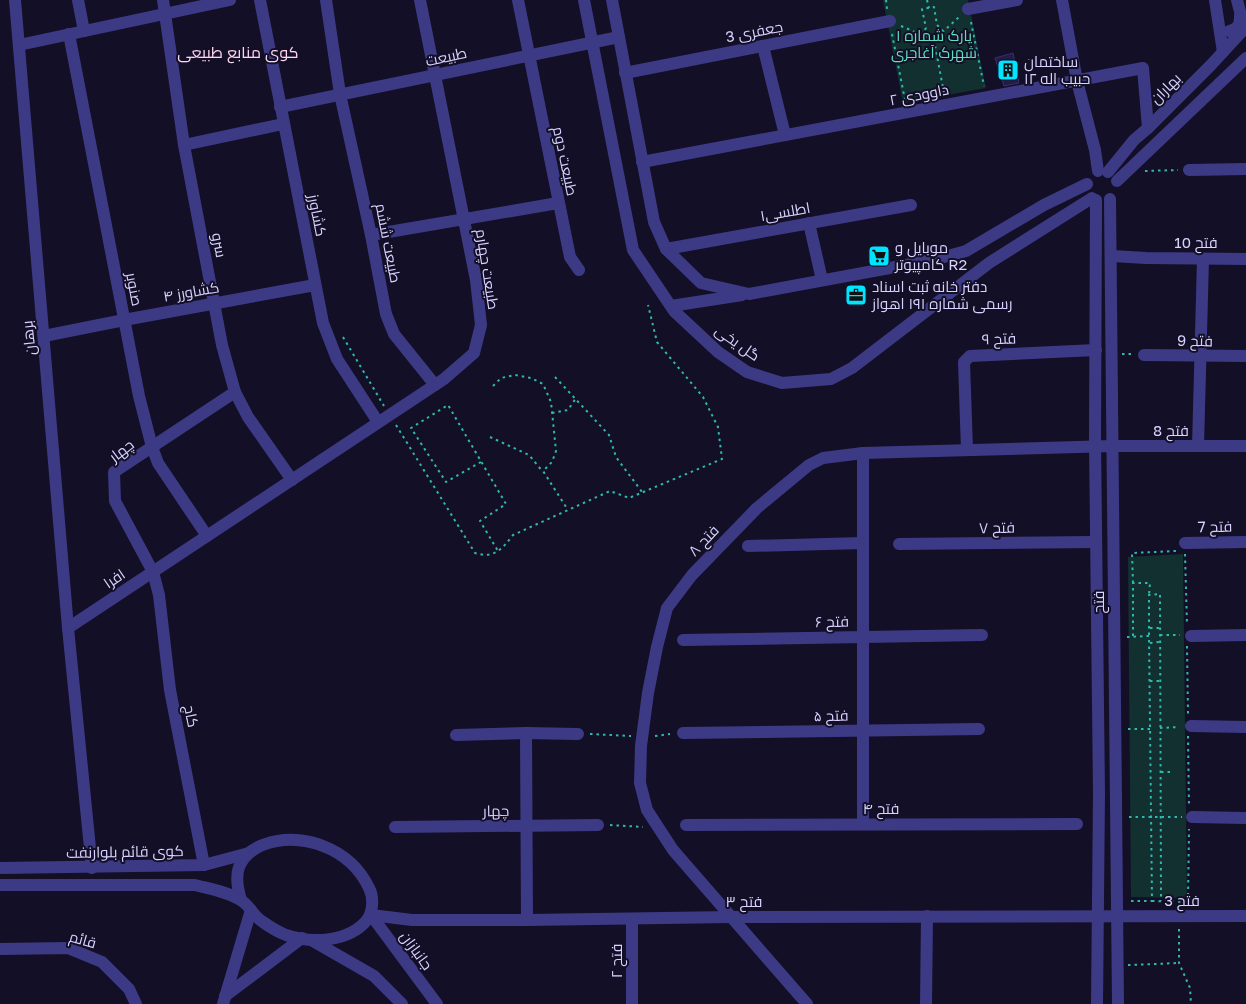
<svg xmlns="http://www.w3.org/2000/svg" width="1246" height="1004" viewBox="0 0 1246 1004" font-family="'Golos Text',Cairo,sans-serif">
<rect width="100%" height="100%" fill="#130f26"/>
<g fill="#12302f">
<path d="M 883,0 L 968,0 L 986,88 L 903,103 Z"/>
<path d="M 1183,554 L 1187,898 L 1131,897 L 1128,557 Z"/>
</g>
<path fill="#241b47" stroke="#3b2d73" d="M 1013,53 L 1019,83 L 1004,86 L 995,58 Z"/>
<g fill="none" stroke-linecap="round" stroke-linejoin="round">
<g stroke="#2fb8b0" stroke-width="2" stroke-dasharray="2.5 4" stroke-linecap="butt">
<path d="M 886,0 L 887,9"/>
<path d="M 927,0 L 929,8"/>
<path d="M 971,22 L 984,86"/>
<path d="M 901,26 L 934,40"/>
<path d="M 892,34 L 905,100"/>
<path d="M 921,35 L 926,28 L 922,9 L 934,7 L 937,25 L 943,31"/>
<path d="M 944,93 L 934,40 L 959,17"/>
<path d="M 1145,171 L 1178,170"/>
<path d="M 343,337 L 384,406"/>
<path d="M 1122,354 L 1133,354"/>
<path d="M 555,377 L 609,435 L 616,457 L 642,492"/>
<path d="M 493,386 L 501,378 L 515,375 L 531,378 L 543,384 L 551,402 L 556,451 L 552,462 L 543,471 L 568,510"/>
<path d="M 552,413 L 568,410 L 576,398"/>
<path d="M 396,425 L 475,553 C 494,559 502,549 513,535 L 610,491 L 629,498 L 722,459 L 718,427 L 703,397 L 657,342 L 648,305"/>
<path d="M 490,437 L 529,455 L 543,472"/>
<path d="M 481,462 L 446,482 L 411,428 L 448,405 L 506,504 L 480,521 L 498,551"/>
<path d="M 1185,554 L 1187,624"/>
<path d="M 1133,583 L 1132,553 L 1176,551"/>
<path d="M 1150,628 L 1160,628"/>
<path d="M 1149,635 L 1149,595 L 1160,594 L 1161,901"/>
<path d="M 1160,635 L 1180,635"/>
<path d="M 1133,636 L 1133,583 L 1150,583 L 1149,595"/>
<path d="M 1127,637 L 1149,636 L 1152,901 L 1129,901"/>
<path d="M 1150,643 L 1160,642"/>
<path d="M 1187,646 L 1188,714"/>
<path d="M 1150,681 L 1160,681"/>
<path d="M 1160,728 L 1178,727"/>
<path d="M 1128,729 L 1150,729"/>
<path d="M 590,734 L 631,736"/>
<path d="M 655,736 L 670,734"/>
<path d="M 1188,736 L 1189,807"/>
<path d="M 1161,772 L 1172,772"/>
<path d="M 1129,817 L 1182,817"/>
<path d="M 610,825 L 643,827"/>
<path d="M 1152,901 L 1187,902"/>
<path d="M 1188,902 L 1189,829"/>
<path d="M 1179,929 L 1179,963 L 1190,988 L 1191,1004"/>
<path d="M 1128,965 L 1179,963"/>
</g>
<g stroke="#3d3a85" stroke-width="12">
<path d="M 15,0 L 68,628"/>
<path d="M 78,0 L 84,31"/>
<path d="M 163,0 L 184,145 L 222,345 L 235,392 L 248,417 L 292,480"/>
<path d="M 260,0 L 323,323 L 337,359 L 378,422"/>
<path d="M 326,0 L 340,94 L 371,235 L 386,314 L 394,334 L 435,385"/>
<path d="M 518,0 L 570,257 L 579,270"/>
<path d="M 584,0 L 633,250 L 674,311 L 718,352 L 747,372 L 782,383 L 831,379 L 852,368 L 989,263 L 1092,198"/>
<path d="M 612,0 L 654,222 L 666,249 L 701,283 L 749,294 L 933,260 L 966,251 L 1044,205 L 1087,184"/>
<path d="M 1062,0 L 1077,81 L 1095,150 L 1098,171"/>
<path d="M 1215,0 L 1223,52"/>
<path d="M 1237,0 L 1243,23"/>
<path d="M 968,9 L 1017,0"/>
<path d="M 1229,31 C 1238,29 1240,25 1240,16"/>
<path d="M 69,34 L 139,396 L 152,447 L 158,463 L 207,536"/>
<path d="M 19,45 L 230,0"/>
<path d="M 763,46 L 785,135"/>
<path d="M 625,73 L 890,21"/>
<path d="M 280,107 L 619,37"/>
<path d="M 184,145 L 283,124"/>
<path d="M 642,162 L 1143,68 L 1148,128"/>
<path d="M 1189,170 L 1246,169"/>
<path d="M 1108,172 L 1134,140 L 1148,128 L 1211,65 L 1246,27"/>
<path d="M 1117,181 L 1246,58"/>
<path d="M 1110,199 L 1118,1004"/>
<path d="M 1096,200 L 1095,441 L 1099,793 L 1097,1004"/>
<path d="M 809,223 L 822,280"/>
<path d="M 371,235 L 558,203"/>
<path d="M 666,249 L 911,205"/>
<path d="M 1112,256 L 1146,258 L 1246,259"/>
<path d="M 671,306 L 742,295"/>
<path d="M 44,336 L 124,320 L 315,285"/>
<path d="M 1144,355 L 1246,356"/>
<path d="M 1198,446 L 1203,259"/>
<path d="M 967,450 L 964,362 L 970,356 L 1096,350"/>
<path d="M 863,453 L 863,824"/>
<path d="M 1185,543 L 1246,542"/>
<path d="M 899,544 L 1096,542"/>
<path d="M 748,546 L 863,543"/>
<path d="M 1191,636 L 1246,635"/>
<path d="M 683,640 L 982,635"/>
<path d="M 1191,726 L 1246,727"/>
<path d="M 526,733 L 578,734"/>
<path d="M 683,733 L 979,729"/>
<path d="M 456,735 L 526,733 L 527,920"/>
<path d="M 1192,817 L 1246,818"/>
<path d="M 686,825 L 1077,824"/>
<path d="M 395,827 L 598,825"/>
<path d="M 204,865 L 170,690 L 159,595 L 153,572 L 115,501 L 114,472 L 235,392"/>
<path d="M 0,868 L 204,865 L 249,853"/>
<path d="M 92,868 L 68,628 L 444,379 L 474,353 L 481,325 L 476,280 L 420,0"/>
<path d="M 0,885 L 195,885 C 210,889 229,892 242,901 C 250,906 254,917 263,922 C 270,927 278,932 286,935 C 312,944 349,942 367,920 C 373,912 374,897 369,888 C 360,869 344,854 323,846 C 298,835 252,837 239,867 C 235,878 238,890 241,900"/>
<path d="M 371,915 L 412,920 L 527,920 L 731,917 L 1246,916"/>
<path d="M 371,915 L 437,1004"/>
<path d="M 313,941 L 374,976 L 402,1004"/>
<path d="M 0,949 L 68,948 L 102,962 L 129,989 L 136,1004"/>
<path d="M 225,996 L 302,938"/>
<path d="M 223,1004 L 251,910"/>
<path d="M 632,1004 L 632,919"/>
<path d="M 807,1004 L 673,850 L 647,810 L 640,783 L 641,746 L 648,693 L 657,647 L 667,608 L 692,575 L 757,508 L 809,465 L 823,458 L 863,453 L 1113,446 L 1246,446"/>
<path d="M 926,1004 L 927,916"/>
</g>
</g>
<defs>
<g id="building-square" transform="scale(1.125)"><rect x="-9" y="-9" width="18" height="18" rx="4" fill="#00e5ff" stroke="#130f26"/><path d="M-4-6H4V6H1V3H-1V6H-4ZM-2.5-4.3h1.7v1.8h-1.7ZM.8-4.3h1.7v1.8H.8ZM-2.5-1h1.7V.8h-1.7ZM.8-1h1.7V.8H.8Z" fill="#111"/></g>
<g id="supermarket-square" transform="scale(1.125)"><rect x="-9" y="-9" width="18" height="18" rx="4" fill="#00e5ff" stroke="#130f26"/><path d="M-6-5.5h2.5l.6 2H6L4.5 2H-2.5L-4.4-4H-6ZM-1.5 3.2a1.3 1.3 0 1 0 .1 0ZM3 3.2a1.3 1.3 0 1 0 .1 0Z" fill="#111"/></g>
<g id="office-square" transform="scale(1.125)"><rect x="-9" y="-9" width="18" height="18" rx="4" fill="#00e5ff" stroke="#130f26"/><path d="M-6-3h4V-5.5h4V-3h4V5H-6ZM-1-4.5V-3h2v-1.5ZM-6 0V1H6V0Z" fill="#111"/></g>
</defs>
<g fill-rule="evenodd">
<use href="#building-square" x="1008" y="70"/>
<use href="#supermarket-square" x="879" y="256"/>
<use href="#office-square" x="856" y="295"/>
</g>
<g text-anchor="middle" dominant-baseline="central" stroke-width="4" stroke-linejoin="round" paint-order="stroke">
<g font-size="15" fill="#d9d4ff" stroke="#130f26">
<text transform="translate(754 31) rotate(-11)">3 جعفری</text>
<text transform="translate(446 56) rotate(-12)">طبیعت</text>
<text transform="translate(1165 88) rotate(-45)">بهاران</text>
<text transform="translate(919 94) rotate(-11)">داوودی ۲</text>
<text transform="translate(566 161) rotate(78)">طبیعت دوم</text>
<text transform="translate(785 211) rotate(-10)">اطلسی۱</text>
<text transform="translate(318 215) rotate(79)">کشاورز</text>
<text x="1196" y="242">فتح 10</text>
<text transform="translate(389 243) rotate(79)">طبیعت ششم</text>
<text transform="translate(220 245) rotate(79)">سرو</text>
<text transform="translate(488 269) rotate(81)">طبیعت چهارم</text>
<text transform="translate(135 289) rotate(79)">صنوبر</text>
<text transform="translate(191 291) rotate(-10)">کشاورز ۴</text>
<text transform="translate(28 338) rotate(-96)">برهان</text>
<text transform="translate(999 338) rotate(-2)">فتح ۹</text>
<text transform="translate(1195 340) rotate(1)">فتح 9</text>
<text transform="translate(738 342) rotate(35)">گل یخی</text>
<text x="1171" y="430">فتح 8</text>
<text transform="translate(121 450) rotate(-37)">چهار</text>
<text transform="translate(1215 526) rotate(-1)">فتح 7</text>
<text transform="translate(997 527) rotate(-1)">فتح ۷</text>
<text transform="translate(703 540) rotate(-46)">فتح ۸</text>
<text transform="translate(114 578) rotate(-34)">افرا</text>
<text transform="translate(1098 602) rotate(-90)">فتح</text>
<text transform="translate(832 621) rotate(-1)">فتح ۶</text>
<text transform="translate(831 715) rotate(-1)">فتح ۵</text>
<text transform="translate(192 716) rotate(79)">کاج</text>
<text x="881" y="808">فتح ۴</text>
<text transform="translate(496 810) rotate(-1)">چهار</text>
<text transform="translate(125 851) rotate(-1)">کوی قائم بلوارنفت</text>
<text x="1182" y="900">فتح 3</text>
<text x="744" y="901">فتح ۳</text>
<text transform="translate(83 939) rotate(16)">قائم</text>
<text transform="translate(417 950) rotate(54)">جانبازان</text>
<text transform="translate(616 961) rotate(-90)">فتح ۲</text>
</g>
<g font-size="15" fill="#5fe0c0" stroke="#130f26">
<text x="934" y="35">پارک شماره ۱<tspan x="934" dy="17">شهرک آغاجری</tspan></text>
</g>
<g font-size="15" fill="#d9d4ff" stroke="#130f26" text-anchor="start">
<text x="1024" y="61">ساختمان<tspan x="1024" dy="17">حبیب اله ۱۲</tspan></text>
<text x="895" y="247">موبایل و<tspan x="895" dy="17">کامپیوتر R2</tspan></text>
<text x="872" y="286">دفتر خانه ثبت اسناد<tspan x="872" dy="17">رسمی شماره ۱۹۱ اهواز</tspan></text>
</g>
<g font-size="16" fill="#ffd6f0" stroke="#130f26">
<text x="238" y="52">کوی منابع طبیعی</text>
</g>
</g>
</svg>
